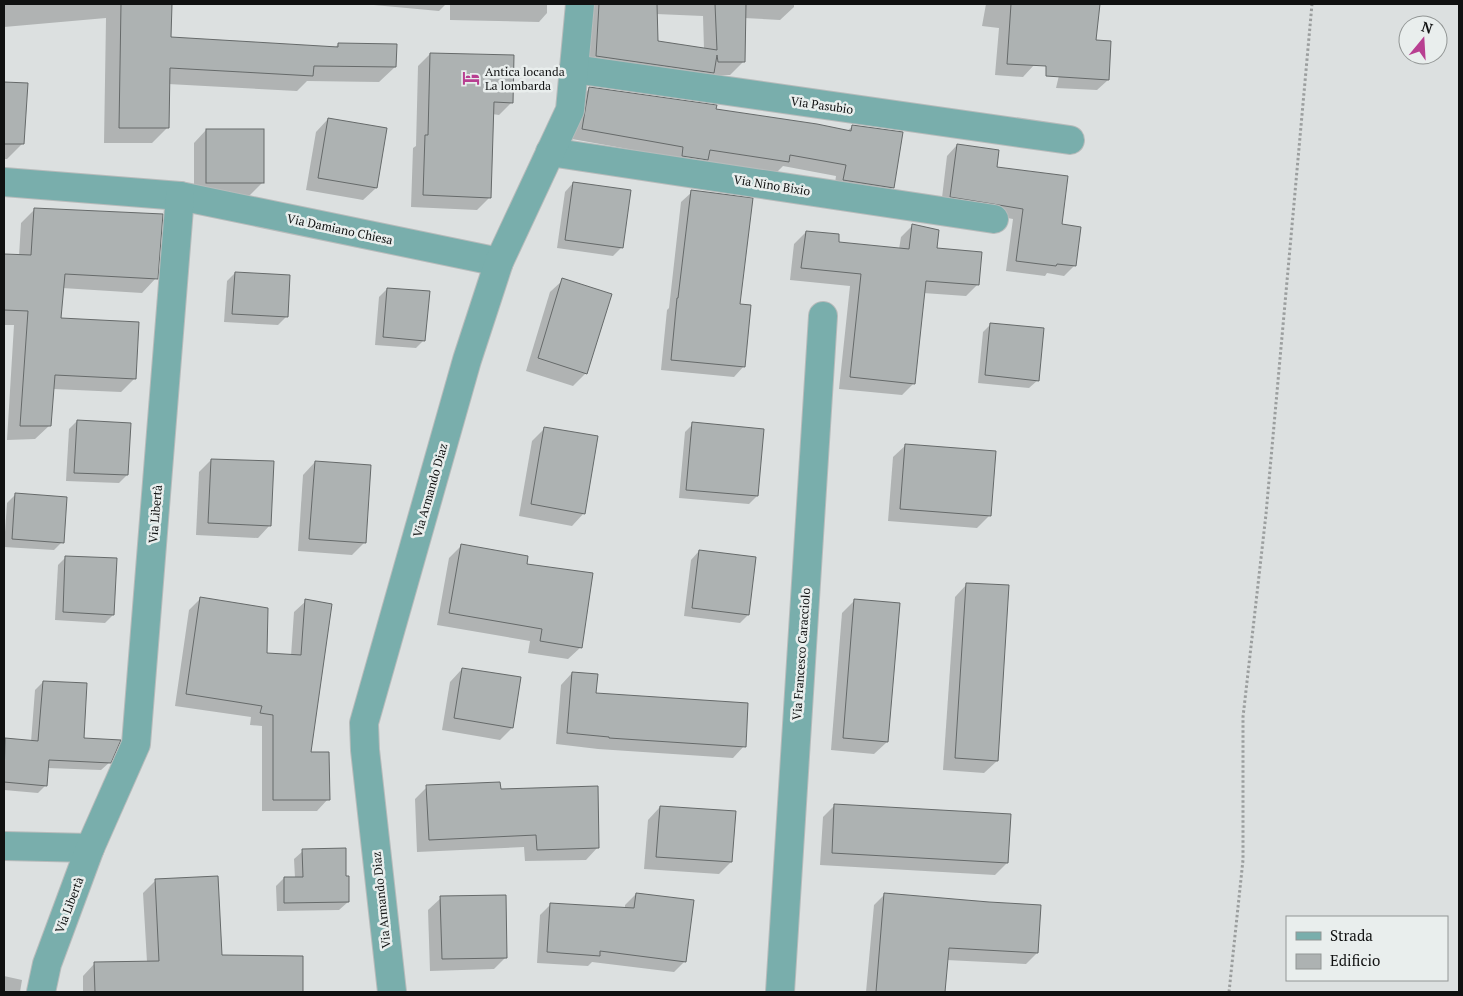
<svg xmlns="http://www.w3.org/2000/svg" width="1463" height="996" viewBox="0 0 1463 996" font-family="'PT Serif',serif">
<rect width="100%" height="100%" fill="#dce0e0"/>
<g fill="#0003" fill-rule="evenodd">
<path d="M 4,4 L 171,4 L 170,38 L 335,48 L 338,44 L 395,67 L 379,82 L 307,81 L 297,91 L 168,84 L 167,128 L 152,143 L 104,143 L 106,18 L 4,27 Z"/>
<path d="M 363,4 L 446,4 L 439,11 Z"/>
<path d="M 450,4 L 547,4 L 547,13 L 539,22 L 450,20 Z"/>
<path d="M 576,4 L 794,4 L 794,7 L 780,20 L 744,18 L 743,62 L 730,75 L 711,75 L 700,86 L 583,69 ZM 656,14 L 703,16 L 704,49 L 656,42 Z"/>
<path d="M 986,4 L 1045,4 L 1034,65 L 1023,77 L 995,75 L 999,28 L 982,26 Z"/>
<path d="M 1076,4 L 1098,4 L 1095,41 L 1108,80 L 1097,90 L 1056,88 Z"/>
<path d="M 430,54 L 512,102 L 499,115 L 492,114 L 489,198 L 477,210 L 411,207 L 413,148 L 416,146 L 418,66 Z"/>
<path d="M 4,83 L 26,84 L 23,143 L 7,159 L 4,159 Z"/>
<path d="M 590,88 L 847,131 L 853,126 L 893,187 L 882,198 L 834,190 L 836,176 L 783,166 L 777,172 L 705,161 L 696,170 L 673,157 L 572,139 L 579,99 Z"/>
<path d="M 328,119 L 376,188 L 363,200 L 306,190 L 316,132 Z"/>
<path d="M 206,130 L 262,183 L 250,195 L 194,195 L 194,143 Z"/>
<path d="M 957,145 L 996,168 L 1060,225 L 1075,265 L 1064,276 L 1047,273 L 1045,276 L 1006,271 L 1013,219 L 941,206 L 947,156 Z"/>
<path d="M 573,183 L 622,247 L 613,256 L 557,248 L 565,192 Z"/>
<path d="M 692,192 L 738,305 L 744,366 L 734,377 L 661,370 L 667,310 L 669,308 L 681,202 Z"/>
<path d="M 35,209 L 156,278 L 142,293 L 62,288 L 59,319 L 135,378 L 121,392 L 53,389 L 50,425 L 35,439 L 7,440 L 14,325 L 4,325 L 4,255 L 19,256 L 21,223 Z"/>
<path d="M 913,225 L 935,249 L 978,284 L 966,296 L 923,293 L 914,383 L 902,395 L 839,389 L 850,286 L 790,280 L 794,244 L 806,232 L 838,243 L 899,249 L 901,237 Z"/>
<path d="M 235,273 L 286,317 L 278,325 L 224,322 L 227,281 Z"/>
<path d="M 563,280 L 586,373 L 573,386 L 526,371 L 550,292 Z"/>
<path d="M 387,289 L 424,340 L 416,348 L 375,345 L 379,297 Z"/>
<path d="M 991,324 L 1038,380 L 1029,388 L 978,383 L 983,332 Z"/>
<path d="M 77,421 L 127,475 L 119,483 L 66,481 L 69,429 Z"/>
<path d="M 693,424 L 757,496 L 749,504 L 679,498 L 685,432 Z"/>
<path d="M 545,428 L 584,513 L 572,526 L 519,516 L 532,441 Z"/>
<path d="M 906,445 L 990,515 L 977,528 L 888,521 L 893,457 Z"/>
<path d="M 211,460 L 270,525 L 258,538 L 196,535 L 199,472 Z"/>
<path d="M 315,462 L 365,542 L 352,555 L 298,551 L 303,475 Z"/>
<path d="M 15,495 L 62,542 L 54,550 L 4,547 L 7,503 Z"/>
<path d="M 461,546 L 581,647 L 568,659 L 528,653 L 530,641 L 437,625 L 449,558 Z"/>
<path d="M 699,551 L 748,615 L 740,623 L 684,616 L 691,560 Z"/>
<path d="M 66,557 L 113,615 L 105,623 L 55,620 L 58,565 Z"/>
<path d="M 967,584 L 997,761 L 984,773 L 943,770 L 955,597 Z"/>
<path d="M 201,598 L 265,654 L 291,656 L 294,612 L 306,601 L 309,753 L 328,799 L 317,811 L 262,811 L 262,726 L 250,725 L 251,717 L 175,706 L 189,610 Z"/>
<path d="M 855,600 L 887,742 L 874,754 L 831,750 L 842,613 Z"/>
<path d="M 462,669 L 512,728 L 500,740 L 442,730 L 450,682 Z"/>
<path d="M 572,673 L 595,694 L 744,746 L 733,758 L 598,749 L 556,744 L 561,685 Z"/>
<path d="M 43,682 L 82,739 L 110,762 L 101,770 L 47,768 L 46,785 L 38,793 L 4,790 L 4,742 L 6,740 L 31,742 L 35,690 Z"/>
<path d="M 427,787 L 499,791 L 598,847 L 586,860 L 525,861 L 524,847 L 417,852 L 415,799 Z"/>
<path d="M 835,805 L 1007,863 L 995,875 L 820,865 L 823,817 Z"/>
<path d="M 660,807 L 731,862 L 719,874 L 644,869 L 648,820 Z"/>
<path d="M 303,851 L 348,902 L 339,910 L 277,911 L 276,886 L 284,878 L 295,878 L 294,859 Z"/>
<path d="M 156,880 L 221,956 L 302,957 L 302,992 L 83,992 L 83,976 L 95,963 L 147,962 L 143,893 Z"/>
<path d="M 636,894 L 685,961 L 674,972 L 592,962 L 588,966 L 537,963 L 540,915 L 551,904 L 625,908 L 625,905 Z"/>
<path d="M 885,894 L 1037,953 L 1026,964 L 946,960 L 943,992 L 866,992 L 874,905 Z"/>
<path d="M 441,898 L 506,957 L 494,969 L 430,971 L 428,910 Z"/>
<path d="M 4,976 L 22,980 L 20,992 L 4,992 Z"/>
</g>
<g fill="#adb2b2" stroke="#666a6a">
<path d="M 121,4 L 172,4 L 171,37 L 338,47 L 338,43 L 397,44 L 396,67 L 314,66 L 313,76 L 170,68 L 169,128 L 119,128 Z"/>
<path d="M 599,4 L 657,4 L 658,41 L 717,50 L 715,4 L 746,4 L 745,62 L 718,62 L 717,55 L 714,73 L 596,56 Z"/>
<path d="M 1011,4 L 1100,4 L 1096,40 L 1111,41 L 1109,80 L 1046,76 L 1046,66 L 1007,64 Z"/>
<path d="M 430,53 L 514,55 L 513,103 L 494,102 L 491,198 L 423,195 L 425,135 L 428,135 Z"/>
<path d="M 4,82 L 28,83 L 24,144 L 4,144 Z"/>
<path d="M 589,87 L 717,105 L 716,109 L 817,124 L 851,131 L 852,125 L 903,132 L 894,188 L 843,180 L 846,165 L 790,155 L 789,162 L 710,150 L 708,160 L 682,156 L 683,147 L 582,129 Z"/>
<path d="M 328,118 L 387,128 L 377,188 L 318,178 Z"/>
<rect x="206" y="129" width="58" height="54"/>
<path d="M 957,144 L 999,150 L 997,167 L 1068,176 L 1062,224 L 1081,227 L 1076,266 L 1057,264 L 1056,266 L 1016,261 L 1023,209 L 950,197 Z"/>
<path d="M 573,182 L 631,190 L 623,248 L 565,240 Z"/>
<path d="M 691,190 L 753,198 L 740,304 L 751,305 L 745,367 L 671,360 L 677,298 L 678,298 Z"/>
<path d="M 34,208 L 163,214 L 158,279 L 65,274 L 61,318 L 139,322 L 136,379 L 55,375 L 51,426 L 20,426 L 28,311 L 4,310 L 4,254 L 31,255 Z"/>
<path d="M 912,224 L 939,230 L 937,248 L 982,252 L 979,285 L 926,281 L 915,384 L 850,377 L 861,274 L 801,268 L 806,231 L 839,234 L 839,242 L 909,249 Z"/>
<path d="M 235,272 L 290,275 L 288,317 L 232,314 Z"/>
<path d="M 562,278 L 612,294 L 587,374 L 538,358 Z"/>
<path d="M 387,288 L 430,291 L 425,341 L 383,337 Z"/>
<path d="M 990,323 L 1044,328 L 1039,381 L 985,375 Z"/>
<path d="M 77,420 L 131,423 L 128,475 L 74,473 Z"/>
<path d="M 692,422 L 764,429 L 758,496 L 686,490 Z"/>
<path d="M 544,427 L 598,436 L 585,514 L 531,504 Z"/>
<path d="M 905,444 L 996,451 L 991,516 L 900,509 Z"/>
<path d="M 211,459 L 274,461 L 271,526 L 208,523 Z"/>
<path d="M 315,461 L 371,465 L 366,543 L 309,539 Z"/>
<path d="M 15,493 L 67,497 L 64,543 L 12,539 Z"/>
<path d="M 461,544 L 528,556 L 527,564 L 593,573 L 582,648 L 540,641 L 542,629 L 449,613 Z"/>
<path d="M 699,550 L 756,557 L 749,615 L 692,608 Z"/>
<path d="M 65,556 L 117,558 L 114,615 L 63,612 Z"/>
<path d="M 966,583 L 1009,585 L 998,761 L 955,758 Z"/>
<path d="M 200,597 L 268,608 L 267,653 L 301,655 L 305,599 L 332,604 L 311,752 L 329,752 L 330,800 L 273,800 L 273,715 L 260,713 L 262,706 L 186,694 Z"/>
<path d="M 854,599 L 900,603 L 888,742 L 843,738 Z"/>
<path d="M 462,668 L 521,677 L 513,728 L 454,718 Z"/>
<path d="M 572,672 L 598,674 L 596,693 L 748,703 L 746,747 L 609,738 L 609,737 L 567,733 Z"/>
<path d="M 43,681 L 87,683 L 84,738 L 121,740 L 111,763 L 49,760 L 47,786 L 4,782 L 5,738 L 38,741 Z"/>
<path d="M 500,782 L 501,789 L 598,786 L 599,848 L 537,850 L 536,835 L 429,840 L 426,785 Z"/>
<path d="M 834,804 L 1011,814 L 1008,863 L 832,853 Z"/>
<path d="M 660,806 L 736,811 L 732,862 L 656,857 Z"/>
<path d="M 346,848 L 346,876 L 349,876 L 349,902 L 284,903 L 284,877 L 303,877 L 302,849 Z"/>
<path d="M 218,876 L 222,955 L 303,956 L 303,992 L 95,992 L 94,962 L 159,961 L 155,879 Z"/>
<path d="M 636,893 L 694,900 L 686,962 L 600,951 L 600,956 L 547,952 L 550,903 L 634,908 Z"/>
<path d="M 884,893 L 989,902 L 1041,905 L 1038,953 L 949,948 L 945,992 L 876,992 Z"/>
<path d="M 506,895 L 507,958 L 442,959 L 440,896 Z"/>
</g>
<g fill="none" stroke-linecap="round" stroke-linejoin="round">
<g stroke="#b7bbbb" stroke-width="30">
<g id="street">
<path d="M 574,69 L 1070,140"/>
<path d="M 550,152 L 994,219"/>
<path d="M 4,182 L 180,196 L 499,262"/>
<path d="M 4,846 L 90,848"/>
<path d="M 41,992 L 47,964 L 90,848 L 136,744 L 180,196"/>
<path d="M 392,992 L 365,750 L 364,723 L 467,360 L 499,262 L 570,110 L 580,4"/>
<path d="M 780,992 L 823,316"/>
</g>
</g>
<path stroke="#9b9e9e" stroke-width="3" stroke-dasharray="2.5 2.5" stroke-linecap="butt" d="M 1229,992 L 1243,860 L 1243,717 L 1266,514 L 1312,4"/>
<use href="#street" stroke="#79aeac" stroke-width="28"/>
</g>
<defs>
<g id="hotel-bare" transform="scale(1.35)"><path d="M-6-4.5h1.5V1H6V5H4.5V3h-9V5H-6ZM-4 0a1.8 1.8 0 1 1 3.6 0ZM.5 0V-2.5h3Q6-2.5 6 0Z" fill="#b83f91" stroke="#e9eeed" stroke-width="2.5" paint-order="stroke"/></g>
</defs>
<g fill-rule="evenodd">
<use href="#hotel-bare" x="471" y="78"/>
</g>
<g text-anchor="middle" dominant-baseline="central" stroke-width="5" stroke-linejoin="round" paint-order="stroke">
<g font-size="12" fill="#101111" stroke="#e9eeed" text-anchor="start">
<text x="485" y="71">Antica locanda<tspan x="485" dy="14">La lombarda</tspan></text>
</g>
<g font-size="12" fill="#101111" stroke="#e9eeed">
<text transform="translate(822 105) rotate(8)">Via Pasubio</text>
<text transform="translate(772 185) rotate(9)">Via Nino Bixio</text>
<text transform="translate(340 229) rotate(12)">Via Damiano Chiesa</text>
<text transform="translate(430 490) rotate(-74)">Via Armando Diaz</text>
<text transform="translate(155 514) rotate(-85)">Via Libertà</text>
<text transform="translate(801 654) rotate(-86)">Via Francesco Caracciolo</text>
<text transform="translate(381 900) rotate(-96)">Via Armando Diaz</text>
<text transform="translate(69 905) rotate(-69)">Via Libertà</text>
</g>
</g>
<rect width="1463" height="996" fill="none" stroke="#101111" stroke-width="10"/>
<rect x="1286" y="916" width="162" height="65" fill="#e9eeed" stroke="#929695"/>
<rect x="1296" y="932" width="25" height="8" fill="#79aeac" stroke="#929695"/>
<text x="1330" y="941" font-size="15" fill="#101111">Strada</text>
<rect x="1296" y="954" width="25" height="15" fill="#adb2b2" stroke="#929695"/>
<text x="1330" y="966" font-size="15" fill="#101111">Edificio</text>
<g transform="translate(1423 40) rotate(18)"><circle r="24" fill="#e9eeed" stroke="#929695"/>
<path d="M0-4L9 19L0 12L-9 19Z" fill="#b83f91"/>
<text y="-8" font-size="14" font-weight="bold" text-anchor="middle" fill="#101111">N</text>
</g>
</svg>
